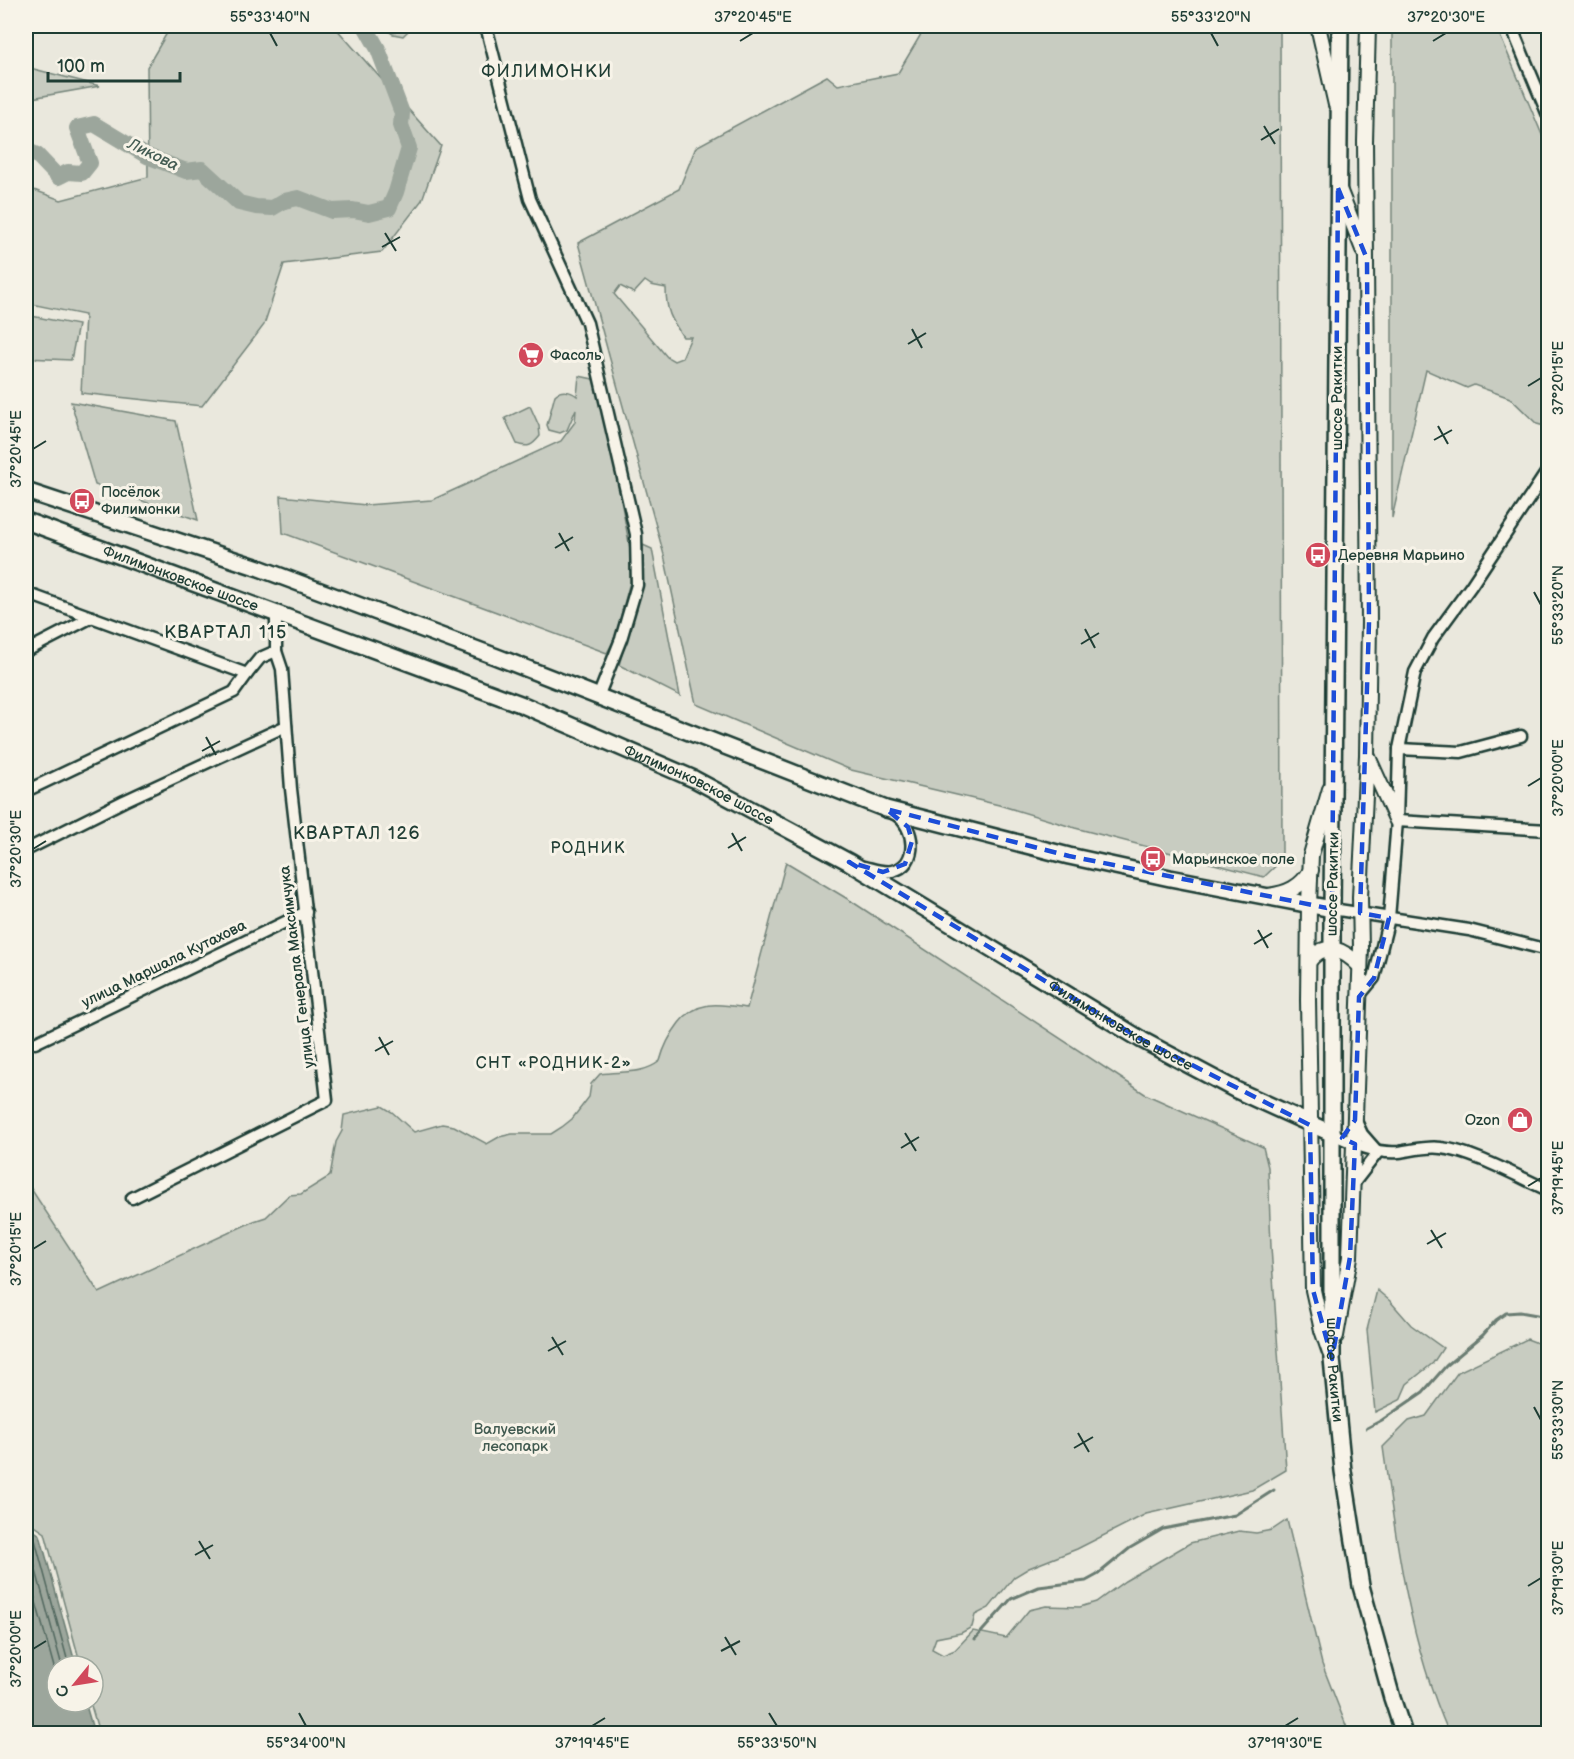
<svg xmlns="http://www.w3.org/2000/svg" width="1574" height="1759" viewBox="0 0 1574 1759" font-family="'Balsamiq Sans',sans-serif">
<rect width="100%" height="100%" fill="#eae8dd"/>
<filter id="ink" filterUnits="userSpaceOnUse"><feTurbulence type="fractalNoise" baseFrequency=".0167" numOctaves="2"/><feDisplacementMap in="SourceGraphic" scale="12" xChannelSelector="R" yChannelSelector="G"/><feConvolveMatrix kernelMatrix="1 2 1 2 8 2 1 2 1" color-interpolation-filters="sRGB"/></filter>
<g filter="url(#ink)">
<g fill="#c8ccc1" stroke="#74847a" stroke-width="1.5" fill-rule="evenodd">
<path d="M 171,26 L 334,26 L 441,146 L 422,200 L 382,252 L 284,264 L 264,325 L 202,406 L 81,393 L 85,315 L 26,303 L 26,187 L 61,200 L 148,177 L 147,67 Z"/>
<path d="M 380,26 L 413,26 L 403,36 L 393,34 Z"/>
<path d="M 931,26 L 1280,26 L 1282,860 L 1264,877 L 1075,828 L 999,805 L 851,770 L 696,704 L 664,555 L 578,243 L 679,189 L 696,147 L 827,76 L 838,85 L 898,73 L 924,29 ZM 645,281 L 651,285 L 666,288 C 666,311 671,319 683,337 L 691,337 L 682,358 L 674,361 L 667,357 L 614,294 L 620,286 L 634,293 Z"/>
<path d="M 1392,26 L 1496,26 L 1548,149 L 1548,427 L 1537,424 L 1510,398 L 1474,385 L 1467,388 L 1426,370 L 1392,518 Z"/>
<path d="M 26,67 L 100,86 L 26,99 Z"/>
<path d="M 26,315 L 78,325 L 71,360 L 26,358 Z"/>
<path d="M 579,376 L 593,379 L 604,411 L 630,548 L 630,582 L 615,638 L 607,653 L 283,533 L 281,496 L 366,505 L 432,500 L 561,441 L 575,422 L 576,409 L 567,430 L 560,433 L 549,430 L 547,425 L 555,395 C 561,389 571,391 577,396 Z"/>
<path d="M 71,402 L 176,421 L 198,520 L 95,485 Z"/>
<path d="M 530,406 L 539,426 L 540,436 C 532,446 528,448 517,444 L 505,418 Z"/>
<path d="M 643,545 L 652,549 L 680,696 L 619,665 L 643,580 Z"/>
<path d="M 786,862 L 851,901 L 1145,1094 L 1263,1147 L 1268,1167 L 1271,1247 L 1286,1470 L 1252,1490 L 1146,1514 L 1077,1549 L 1029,1568 L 1014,1577 L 989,1608 L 975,1615 L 972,1627 L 961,1633 L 936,1638 L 932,1649 L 943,1655 L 955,1650 L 973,1631 L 1006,1638 L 1029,1610 L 1046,1606 L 1080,1607 L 1096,1602 L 1125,1581 L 1190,1543 L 1239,1531 L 1256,1533 L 1272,1530 L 1287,1520 L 1322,1664 L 1349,1733 L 99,1733 L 90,1702 L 93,1702 L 93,1666 L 81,1666 L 45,1533 L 26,1520 L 26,1181 L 99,1293 L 254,1221 L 266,1217 L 289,1195 L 301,1194 L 330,1176 L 336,1142 L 342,1131 L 344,1115 L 382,1106 L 392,1112 L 414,1132 L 442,1124 L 454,1126 L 487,1144 L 499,1137 L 512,1134 L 551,1134 L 562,1127 L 572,1119 L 589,1097 L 591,1084 L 600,1074 C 622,1071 642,1075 660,1061 C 664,1046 669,1036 679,1023 C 698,999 720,1004 747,1008 Z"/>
<path d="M 1377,1290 L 1390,1301 L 1411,1325 L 1443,1348 L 1433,1363 L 1407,1384 L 1400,1400 L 1375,1412 L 1367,1330 Z"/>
<path d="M 1527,1339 L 1548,1347 L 1548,1733 L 1449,1733 C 1410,1645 1396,1542 1383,1447 L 1409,1421 L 1426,1416 L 1458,1372 Z"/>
</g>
<path fill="#9ca69c" stroke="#6a7c72" stroke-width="1.5" d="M 26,1525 L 40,1535 L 76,1666 L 57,1666 L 57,1702 L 85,1702 L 94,1733 L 26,1733 Z"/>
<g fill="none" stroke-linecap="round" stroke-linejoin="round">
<g stroke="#51675e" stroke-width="1.5">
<path d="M 26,1533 L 35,1540 L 69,1666"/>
<path d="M 26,1542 L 29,1545 L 62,1666"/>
<path d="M 26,1566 L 57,1678"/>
</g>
<g stroke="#6a7c72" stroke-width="3">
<path d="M 1367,1428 L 1382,1420 L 1423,1392 L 1446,1366 L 1483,1335 L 1496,1320 L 1506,1313 L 1520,1312 L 1548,1317"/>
<path d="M 975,1639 L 1011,1599 L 1039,1587 L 1086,1581 L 1097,1575 L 1130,1548 L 1163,1529 L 1235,1515 L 1274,1490"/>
</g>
<path stroke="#9ca69c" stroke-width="16" d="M 26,150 L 37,155 L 58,177 L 68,172 L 82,173 L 90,163 L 77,128 L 94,124 L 147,156 L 186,171 L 202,169 L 239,203 L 256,207 L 272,208 L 284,201 L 298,198 L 332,211 L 353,210 L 369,213 L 389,208 L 396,192 L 409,148 L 401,125 L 402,113 L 378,49 L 365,26"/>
<g stroke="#1f3d34" stroke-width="15">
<g id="minor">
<path d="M 486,26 L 530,199 L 587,323 L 636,534 L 637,585 L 621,639 L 598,697"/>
<path d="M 1511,26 L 1548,115"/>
<path d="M 26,593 L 247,674 L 260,658 L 276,651"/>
<path d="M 26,651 L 92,617"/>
<path d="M 1399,749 L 1461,752 L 1521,736"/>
<path d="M 26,791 L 234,692 L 247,674"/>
<path d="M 1397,821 L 1548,830"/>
<path d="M 26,850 L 124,801 L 286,726"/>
<path d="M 864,867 C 873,869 883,873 892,871 C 920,865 915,826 895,814"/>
<path d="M 1332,909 L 1469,930 L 1548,950"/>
<path d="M 1359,996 L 1374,978 L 1389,918 L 1397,821 L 1399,749 L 1415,672 L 1433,638 L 1471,586 L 1548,470"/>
<path d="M 35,1043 L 306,912"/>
<path d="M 1356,1121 L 1362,1134 L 1376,1150"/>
<path d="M 1333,1134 C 1354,1144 1375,1154 1399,1152 C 1413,1150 1427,1146 1441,1148 C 1472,1151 1519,1177 1548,1190"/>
<path d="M 1354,1183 L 1378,1152"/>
<path d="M 132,1198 L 327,1100 L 291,789 L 282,669 L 276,651 L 276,614"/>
</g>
</g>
<g stroke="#1f3d34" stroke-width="18">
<g id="tertiary">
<path d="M 1318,26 L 1336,105"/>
<path d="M 1339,189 L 1364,252"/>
<path d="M 1368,757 L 1397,821"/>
<path d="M 1269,896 C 1287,893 1301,888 1311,870"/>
<path d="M 1309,961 C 1326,940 1344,950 1360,966"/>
<path d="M 1336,1336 L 1350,1257 L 1361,948 L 1360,897 L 1367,755 L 1369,623 L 1365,141 L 1368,26"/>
<path d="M 1330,1353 L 1322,1330 L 1313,1290 L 1308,1000 L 1309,904 L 1311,855 L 1330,789"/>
</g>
</g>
<g stroke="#1f3d34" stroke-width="20">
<g id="secondary">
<path id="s1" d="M 1340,26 L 1332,909 L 1332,1359 L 1343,1471 L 1361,1586 L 1392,1698 L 1404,1734"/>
<path d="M 26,491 L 259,568 L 497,657 L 886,809 L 1069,856 L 1170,878 L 1332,909"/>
<path id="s2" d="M 26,521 L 523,705 L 694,779 L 849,862 L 1142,1040 L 1236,1090 L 1333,1134"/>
</g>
</g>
<use href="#minor" stroke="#f7f3e8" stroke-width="10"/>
<use href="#tertiary" stroke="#f7f3e8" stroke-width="14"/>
<use href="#secondary" stroke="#f7f3e8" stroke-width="15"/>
</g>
</g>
<path fill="none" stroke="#1d4ed8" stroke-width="4.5" stroke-dasharray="12 8" stroke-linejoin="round" d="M 1338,188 L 1367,259 L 1369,623 L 1360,913 L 1389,918 L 1374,978 L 1359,997 L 1355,1120 L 1342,1138 L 1355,1144 L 1350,1257 L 1332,1359 L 1313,1290 L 1310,1125 L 1139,1038 L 849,862 L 883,872 L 905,864 L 912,841 L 908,827 L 886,809 L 1069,856 L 1332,909 Z"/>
<path fill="none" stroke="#1f3d34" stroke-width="2" d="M 270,33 L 277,46M 1211,33 L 1218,46M 740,41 L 753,33M 1433,41 L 1446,33M 1264,126 L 1275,144M 1261,140 L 1279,129M 385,233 L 396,251M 382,247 L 400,237M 912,329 L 922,348M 908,344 L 926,333M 1528,386 L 1541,378M 1438,426 L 1448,444M 1434,440 L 1452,430M 33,449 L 46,441M 559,533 L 569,551M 555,548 L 573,537M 1534,592 L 1541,605M 1085,629 L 1095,648M 1081,644 L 1099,633M 206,737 L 216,755M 202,751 L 220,741M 1528,786 L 1541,778M 732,833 L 742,851M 728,848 L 746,837M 33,849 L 46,841M 1258,930 L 1268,948M 1254,944 L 1272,933M 379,1037 L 389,1055M 375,1051 L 393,1041M 905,1133 L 916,1151M 901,1148 L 919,1137M 1528,1186 L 1541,1178M 1431,1230 L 1442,1248M 1427,1244 L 1446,1233M 33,1249 L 46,1241M 552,1337 L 563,1355M 548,1351 L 566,1341M 1534,1407 L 1541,1420M 1078,1433 L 1089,1452M 1074,1448 L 1093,1437M 199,1541 L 210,1559M 195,1555 L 213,1545M 1528,1586 L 1541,1578M 725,1637 L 736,1655M 33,1649 L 46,1641M 721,1651 L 740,1641M 299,1713 L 306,1726M 769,1713 L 777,1726M 592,1726 L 605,1718M 1285,1726 L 1298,1718"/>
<defs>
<g id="supermarket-disc" transform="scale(1.35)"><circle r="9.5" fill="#d1495b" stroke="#f7f3e8"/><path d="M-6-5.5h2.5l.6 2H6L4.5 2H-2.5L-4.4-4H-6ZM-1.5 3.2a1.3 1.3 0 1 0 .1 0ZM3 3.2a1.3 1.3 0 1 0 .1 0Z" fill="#fff"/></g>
<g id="bus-disc" transform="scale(1.35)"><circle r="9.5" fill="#d1495b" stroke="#f7f3e8"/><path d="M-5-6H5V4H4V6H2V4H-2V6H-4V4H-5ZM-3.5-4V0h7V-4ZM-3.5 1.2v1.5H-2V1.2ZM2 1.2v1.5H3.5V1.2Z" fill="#fff"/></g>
<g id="shop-disc" transform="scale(1.35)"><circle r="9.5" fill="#d1495b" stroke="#f7f3e8"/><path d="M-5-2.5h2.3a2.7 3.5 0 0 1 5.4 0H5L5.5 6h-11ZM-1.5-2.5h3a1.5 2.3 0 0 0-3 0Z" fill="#fff"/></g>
</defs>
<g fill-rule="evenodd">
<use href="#supermarket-disc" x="531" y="355"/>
<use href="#bus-disc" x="82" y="501"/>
<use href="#bus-disc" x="1318" y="555"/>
<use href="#bus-disc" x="1153" y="859"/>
<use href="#shop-disc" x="1520" y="1120"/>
</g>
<g text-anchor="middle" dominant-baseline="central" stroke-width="6" stroke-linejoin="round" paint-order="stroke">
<g font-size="15" fill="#1f3d34" stroke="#f7f3e8" text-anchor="start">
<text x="550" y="355">Фасоль</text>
<text x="101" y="492">Посёлок<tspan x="101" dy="17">Филимонки</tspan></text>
<text x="1338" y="555">Деревня Марьино</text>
<text x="1172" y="859">Марьинское поле</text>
<text x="1500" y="1120" text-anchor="end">Ozon</text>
</g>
<g font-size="15" fill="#1f3d34" stroke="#f7f3e8">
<text transform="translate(1337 398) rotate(-90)">шоссе Ракитки</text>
<text stroke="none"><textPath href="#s2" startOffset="165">Филимонковское шоссе</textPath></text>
<text stroke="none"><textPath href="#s2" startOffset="723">Филимонковское шоссе</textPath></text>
<text transform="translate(1333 884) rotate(-89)">шоссе Ракитки</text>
<text transform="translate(164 964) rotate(-26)">улица Маршала Кутахова</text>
<text transform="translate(297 967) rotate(-97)">улица Генерала Максимчука</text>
<text stroke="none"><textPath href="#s2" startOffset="1209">Филимонковское шоссе</textPath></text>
<text stroke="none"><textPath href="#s1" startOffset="1344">шоссе Ракитки</textPath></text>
</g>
<g font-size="15" fill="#415a50" stroke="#f7f3e8">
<text x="515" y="1429">Валуевский<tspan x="515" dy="17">лесопарк</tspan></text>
</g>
<g font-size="16" font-style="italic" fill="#445c53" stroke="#f7f3e8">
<text transform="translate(153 155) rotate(26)">Ликова</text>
</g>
<g font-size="16" letter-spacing="1.5" fill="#1f3d34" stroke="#f7f3e8">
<text x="588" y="848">РОДНИК</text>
<text x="554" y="1063">СНТ «РОДНИК-2»</text>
</g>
<g font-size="18" letter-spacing="1.5" fill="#1f3d34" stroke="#f7f3e8">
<text x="547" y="71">ФИЛИМОНКИ</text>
<text x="226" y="632">КВАРТАЛ 115</text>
<text x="357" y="833">КВАРТАЛ 126</text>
</g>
</g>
<rect width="1574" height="1759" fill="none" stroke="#f7f3e8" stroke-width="66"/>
<g transform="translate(75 1684) rotate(240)"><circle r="28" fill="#f7f3e8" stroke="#a1aaa0" stroke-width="1.5"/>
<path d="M0-4.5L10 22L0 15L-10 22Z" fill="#d1495b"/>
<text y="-9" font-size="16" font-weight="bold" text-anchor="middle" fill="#1f3d34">С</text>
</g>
<path d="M48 72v9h132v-9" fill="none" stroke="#1f3d34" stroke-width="3"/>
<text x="57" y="72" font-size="18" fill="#1f3d34" stroke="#f7f3e8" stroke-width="4.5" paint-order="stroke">100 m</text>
<rect x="33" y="33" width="1508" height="1693" fill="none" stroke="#1f3d34" stroke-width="2"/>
<g font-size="15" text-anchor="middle" fill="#1f3d34">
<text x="270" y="22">55°33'40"N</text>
<text x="753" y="22">37°20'45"E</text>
<text x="1211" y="22">55°33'20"N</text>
<text x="1446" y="22">37°20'30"E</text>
<text transform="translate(1558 378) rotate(-90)" y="5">37°20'15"E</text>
<text transform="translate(16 449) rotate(-90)" y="5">37°20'45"E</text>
<text transform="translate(1558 605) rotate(-90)" y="5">55°33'20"N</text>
<text transform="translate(1558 778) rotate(-90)" y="5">37°20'00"E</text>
<text transform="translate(16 849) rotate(-90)" y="5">37°20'30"E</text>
<text transform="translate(1558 1178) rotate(-90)" y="5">37°19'45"E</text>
<text transform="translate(16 1249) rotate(-90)" y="5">37°20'15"E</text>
<text transform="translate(1558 1420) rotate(-90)" y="5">55°33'30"N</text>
<text transform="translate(1558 1578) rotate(-90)" y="5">37°19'30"E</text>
<text transform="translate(16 1649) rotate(-90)" y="5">37°20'00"E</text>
<text x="306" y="1748">55°34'00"N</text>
<text x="592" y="1748">37°19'45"E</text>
<text x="777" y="1748">55°33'50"N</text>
<text x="1285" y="1748">37°19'30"E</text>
</g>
</svg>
